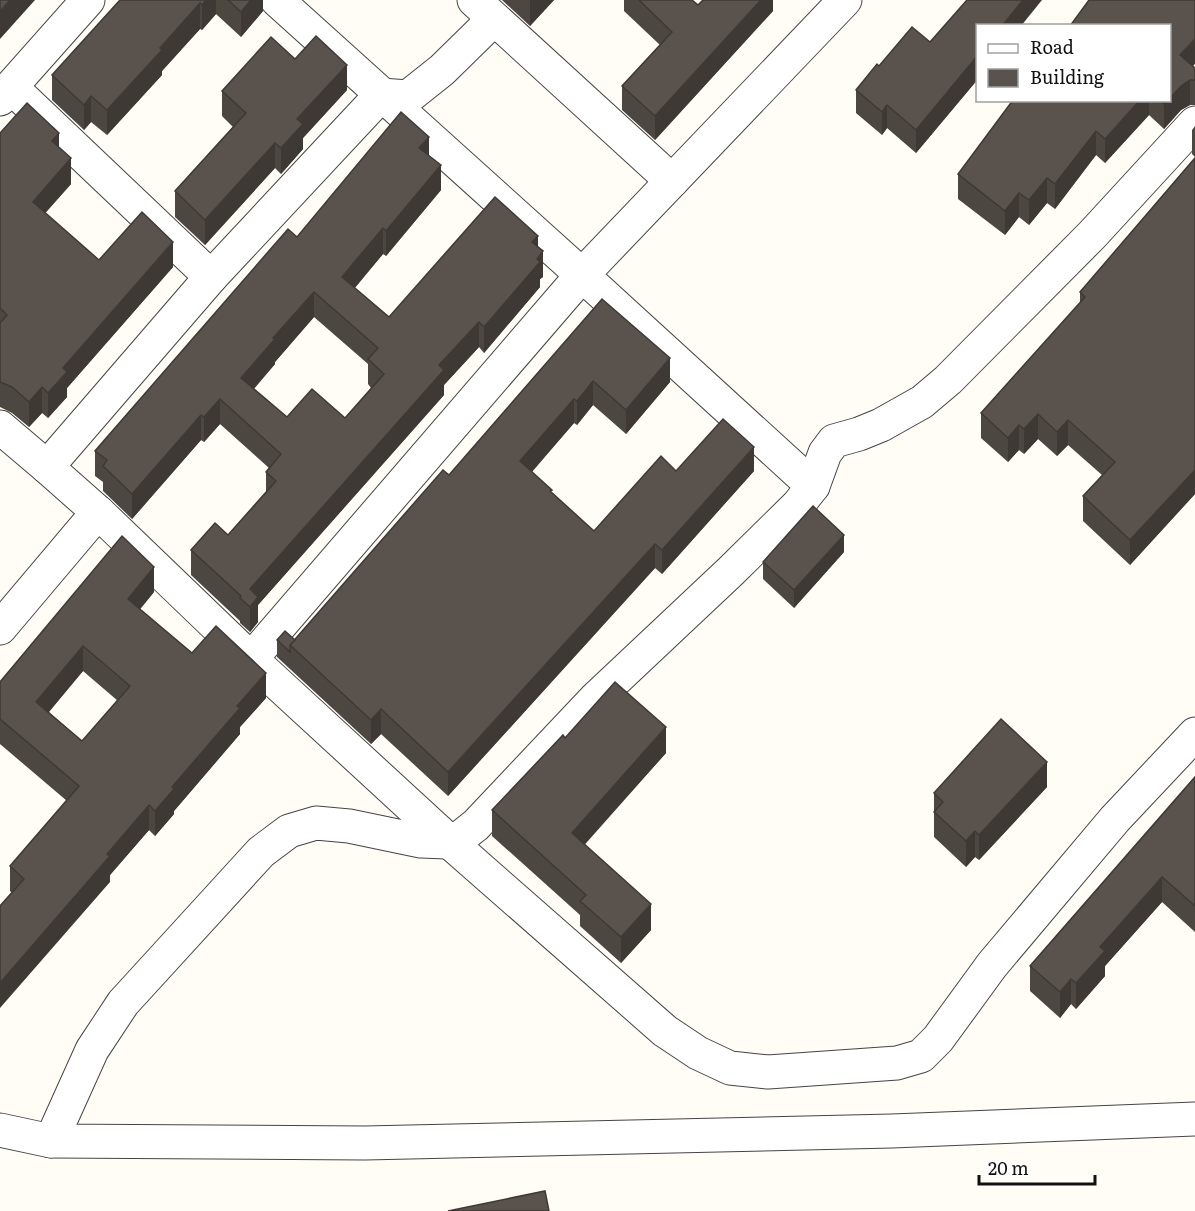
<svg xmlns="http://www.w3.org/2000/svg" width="1195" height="1211" viewBox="0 0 1195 1211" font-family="Literata,serif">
<rect width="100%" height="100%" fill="#fffdf5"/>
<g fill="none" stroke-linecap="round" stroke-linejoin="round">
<g stroke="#444" stroke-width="35">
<g id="minor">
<path d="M 277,0 L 582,275 L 813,486"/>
<path d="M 474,0 L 672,181"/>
<path d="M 11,87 L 211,277"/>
<path d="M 0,99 L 88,0"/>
<path d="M 0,427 L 47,467 L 98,512 L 251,659 L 452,844 L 665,1031 L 698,1053 L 730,1068 L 768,1072 L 897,1063 L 921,1056 L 938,1039 L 992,965 L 1115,819 L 1195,734"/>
<path d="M 47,467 L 211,277 L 381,95 L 408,97 L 442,70 L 494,19"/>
<path d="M 0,628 L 98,512"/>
<path d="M 251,659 L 582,275 L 845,0"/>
<path d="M 0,1130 L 51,1141 L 365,1143 L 892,1131 L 1195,1119"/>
<path d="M 51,1141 L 92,1050 L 123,1003 L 261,852 L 289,831 L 316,823 L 349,826 L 421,841 L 447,842 L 452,844 L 476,825 L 595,699 L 731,571 L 798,505 L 813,486 L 825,453 L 834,441 L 859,434 L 881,425 L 922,402 L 948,380 L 1092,235 L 1195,123"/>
</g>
</g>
<use href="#minor" stroke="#fff" stroke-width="33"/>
</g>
<g fill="#4d4742" fill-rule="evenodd">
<path d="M 120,0 L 263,0 L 263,11 L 241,37 L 216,14 L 202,30 L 200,29 L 162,71 L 162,75 L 107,135 L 91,122 L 84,130 L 52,100 L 52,75 Z"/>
<path d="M 502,0 L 554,0 L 530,26 Z"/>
<path d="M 624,0 L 692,0 L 698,5 L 773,0 L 773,11 L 655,140 L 622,110 L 622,86 L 660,45 L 624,11 Z"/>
<path d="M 978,26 L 978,79 L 916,153 L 887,128 L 882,135 L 856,113 L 856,90 L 879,66 L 930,42 Z"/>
<path d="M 295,59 L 347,90 L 303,138 L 303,149 L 281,174 L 275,168 L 205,245 L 175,217 L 175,191 L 233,127 L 222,116 L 222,91 Z"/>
<path d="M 1193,66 L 1195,68 L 1195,105 L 1190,105 L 1181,110 L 1164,129 L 1149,115 L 1105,163 L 1096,155 L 1055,209 L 1047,203 L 1029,225 L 1019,217 L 1005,235 L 958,199 L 958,174 L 1013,100 L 1170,100 Z"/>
<path d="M 1195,126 L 1195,157 L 1192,154 L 1192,130 Z"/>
<path d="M 0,133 L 59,147 L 71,184 L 45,213 L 99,260 L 173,267 L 67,388 L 67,397 L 48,418 L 42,413 L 29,427 L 12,413 L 0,407 Z"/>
<path d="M 429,156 L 441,190 L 386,256 L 383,254 L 355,288 L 389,317 L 538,247 L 543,277 L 540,279 L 540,287 L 484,353 L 479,347 L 444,385 L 444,395 L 258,605 L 258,622 L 250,632 L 240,623 L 240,621 L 191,575 L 191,550 L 228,535 L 266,492 L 266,472 L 269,468 L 220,424 L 204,442 L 201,440 L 132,519 L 103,491 L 103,482 L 95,476 L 95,451 L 297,237 ZM 314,317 L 368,364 L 368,384 L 371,388 L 345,418 L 287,417 L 254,389 L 275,364 L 275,362 Z"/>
<path d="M 1195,158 L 1195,494 L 1130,565 L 1083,521 L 1083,496 L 1102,475 L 1068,445 L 1057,456 L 1038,439 L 1024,454 L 1019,450 L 1008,462 L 981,438 L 981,413 L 1080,303 L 1080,292 Z"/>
<path d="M 602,299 L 670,382 L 626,434 L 593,405 L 577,425 L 574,423 L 532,472 L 552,493 L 594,531 L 676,471 L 754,471 L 662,574 L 655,568 L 448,796 L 381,734 L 371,744 L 277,657 L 277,640 L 295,640 L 449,475 Z"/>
<path d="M 844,552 L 794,608 L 763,579 L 763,562 Z"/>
<path d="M 154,592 L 140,609 L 192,653 L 266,698 L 240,727 L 240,734 L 174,811 L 174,814 L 155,836 L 149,830 L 110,875 L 110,882 L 12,893 L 10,891 L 10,866 L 67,801 L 0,744 L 0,682 ZM 83,671 L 118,701 L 82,741 L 49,712 Z"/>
<path d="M 565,738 L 666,753 L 584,844 L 651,930 L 621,963 L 580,926 L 580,915 L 492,836 L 492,810 Z"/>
<path d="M 1195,777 L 1195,932 L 1162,902 L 1105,966 L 1105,976 L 1076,1009 L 1071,1004 L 1060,1018 L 1030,991 L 1030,966 Z"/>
<path d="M 1047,787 L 979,860 L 975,857 L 966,867 L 934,837 L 934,793 Z"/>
</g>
<g fill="#3f3936">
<path d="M 10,0 L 35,0 L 0,39 L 0,11 Z"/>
<path d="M 206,0 L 216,0 L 216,14 L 202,30 L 202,5 Z"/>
<path d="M 251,0 L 263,0 L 263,11 L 241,37 L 241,12 Z"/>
<path d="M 531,0 L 554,0 L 530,26 L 530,1 Z"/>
<path d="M 761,0 L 773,0 L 773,11 L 655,140 L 655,116 Z"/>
<path d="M 1023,0 L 1042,0 L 1021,26 L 1002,26 Z"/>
<path d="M 200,3 L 200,29 L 162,71 L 162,75 L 107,135 L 107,110 L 160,48 Z"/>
<path d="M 1195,39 L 1195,64 L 1180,80 L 1180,55 Z"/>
<path d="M 978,55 L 978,79 L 916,153 L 916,130 Z"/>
<path d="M 347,65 L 347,90 L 303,138 L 303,149 L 281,174 L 281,148 L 297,119 Z"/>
<path d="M 1190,80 L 1190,105 L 1181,110 L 1164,129 L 1164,104 L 1167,100 L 1170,100 L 1170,98 L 1181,86 Z"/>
<path d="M 91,96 L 91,122 L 84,130 L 84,105 Z"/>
<path d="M 1140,100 L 1149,100 L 1149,115 L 1105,163 L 1105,139 Z"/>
<path d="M 887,105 L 887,128 L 882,135 L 882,112 Z"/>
<path d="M 1096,131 L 1096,155 L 1055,209 L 1055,184 Z"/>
<path d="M 59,133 L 59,158 L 52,141 Z"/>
<path d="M 429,137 L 429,162 L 419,148 Z"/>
<path d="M 275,143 L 275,168 L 205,245 L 205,220 Z"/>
<path d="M 71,158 L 71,184 L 33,227 L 33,202 Z"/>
<path d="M 441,165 L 441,190 L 386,256 L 386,231 Z"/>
<path d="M 1047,178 L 1047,203 L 1029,225 L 1029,200 Z"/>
<path d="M 1019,193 L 1019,217 L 1005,235 L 1005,211 Z"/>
<path d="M 383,228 L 383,254 L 342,302 L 342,277 Z"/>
<path d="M 538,236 L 538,257 L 543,251 L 543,277 L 540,279 L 540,287 L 484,353 L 484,327 L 532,242 Z"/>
<path d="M 173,242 L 173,267 L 67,388 L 67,397 L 48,418 L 48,393 L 63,368 Z"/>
<path d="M 314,292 L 314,317 L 275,362 L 275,364 L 241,403 L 241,378 L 273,338 Z"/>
<path d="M 479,322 L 479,347 L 444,385 L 444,395 L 258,605 L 258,622 L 250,632 L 250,589 L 439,365 Z"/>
<path d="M 670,358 L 670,382 L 626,434 L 626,410 Z"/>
<path d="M 593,381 L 593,405 L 577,425 L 577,401 Z"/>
<path d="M 42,387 L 42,413 L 29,427 L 29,402 Z"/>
<path d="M 220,399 L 220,424 L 204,442 L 204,417 Z"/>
<path d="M 574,399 L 574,423 L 520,485 L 520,461 Z"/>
<path d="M 1038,414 L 1038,439 L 1024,454 L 1024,429 Z"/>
<path d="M 201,415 L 201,440 L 132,519 L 132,494 Z"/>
<path d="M 1068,420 L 1068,445 L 1057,456 L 1057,432 Z"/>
<path d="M 1019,425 L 1019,450 L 1008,462 L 1008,438 Z"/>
<path d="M 754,447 L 754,471 L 662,574 L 662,550 Z"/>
<path d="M 1195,470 L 1195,494 L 1130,565 L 1130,540 Z"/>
<path d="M 844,535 L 844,552 L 794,608 L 794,590 Z"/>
<path d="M 655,544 L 655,568 L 448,796 L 448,772 Z"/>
<path d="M 154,567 L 154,592 L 128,624 L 128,599 Z"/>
<path d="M 83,646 L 83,671 L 36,727 L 36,702 Z"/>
<path d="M 266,673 L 266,698 L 240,727 L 240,734 L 174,811 L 174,814 L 155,836 L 155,811 L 172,787 L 237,706 Z"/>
<path d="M 381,709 L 381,734 L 371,744 L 371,720 Z"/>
<path d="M 666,727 L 666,753 L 572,859 L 572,833 Z"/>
<path d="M 1047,762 L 1047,787 L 979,860 L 979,835 Z"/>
<path d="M 149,805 L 149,830 L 110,875 L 110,882 L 0,1008 L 0,983 Z"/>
<path d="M 975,831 L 975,857 L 966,867 L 966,841 Z"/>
<path d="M 1162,877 L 1162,902 L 1105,966 L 1105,976 L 1076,1009 L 1076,983 L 1100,947 Z"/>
<path d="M 651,904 L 651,930 L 621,963 L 621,937 Z"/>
<path d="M 1071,979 L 1071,1004 L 1060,1018 L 1060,992 Z"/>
</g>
<g fill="#5a524d" stroke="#3f3936" stroke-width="1.5" fill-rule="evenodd">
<path d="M 0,0 L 10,0 L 0,11 Z"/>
<path d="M 120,0 L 206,0 L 202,5 L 200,3 L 160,48 L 162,50 L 107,110 L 91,96 L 84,105 L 52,75 Z"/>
<path d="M 228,0 L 251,0 L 241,12 Z"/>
<path d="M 639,0 L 692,0 L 698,5 L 703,0 L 761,0 L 655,116 L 622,86 L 672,32 Z"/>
<path d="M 967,0 L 1023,0 L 1002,26 L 978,26 L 978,55 L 916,130 L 887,105 L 882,112 L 856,90 L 877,64 L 879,66 L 912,27 L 930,42 Z"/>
<path d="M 1089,0 L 1195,0 L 1195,39 L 1180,55 L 1195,68 L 1195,80 L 1190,80 L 1181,86 L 1170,98 L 1170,26 L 1070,26 Z"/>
<path d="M 316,36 L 347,65 L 297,119 L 303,124 L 281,148 L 275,143 L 205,220 L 175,191 L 246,113 L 222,91 L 271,37 L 295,59 Z"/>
<path d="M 1013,100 L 1140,100 L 1105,139 L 1096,131 L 1055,184 L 1047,178 L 1029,200 L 1019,193 L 1005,211 L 958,174 Z"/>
<path d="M 1160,100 L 1167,100 L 1164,104 Z"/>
<path d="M 27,103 L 59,133 L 52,141 L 71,158 L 33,202 L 99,260 L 142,212 L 173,242 L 63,368 L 67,372 L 48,393 L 42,387 L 29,402 L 12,387 L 0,382 L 0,323 L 7,315 L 0,308 L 0,133 Z"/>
<path d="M 401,112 L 429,137 L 419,148 L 441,165 L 386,231 L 383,228 L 342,277 L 389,317 L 495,197 L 538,236 L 532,242 L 543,251 L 537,259 L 540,262 L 484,327 L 479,322 L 439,365 L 444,370 L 250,589 L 258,597 L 250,607 L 240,598 L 241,596 L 191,550 L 215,523 L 228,535 L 276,481 L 266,472 L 281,454 L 220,399 L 204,417 L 201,415 L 132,494 L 103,466 L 107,460 L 95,451 L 288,229 L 297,237 ZM 314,292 L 378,348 L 368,359 L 384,374 L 345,418 L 312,389 L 287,417 L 241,378 L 275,339 L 273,338 Z"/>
<path d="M 1195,158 L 1195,470 L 1130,540 L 1083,496 L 1115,462 L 1068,420 L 1057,432 L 1038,414 L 1024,429 L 1019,425 L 1008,438 L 981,413 L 1085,297 L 1080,292 Z"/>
<path d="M 602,299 L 670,358 L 626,410 L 593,381 L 577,401 L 574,399 L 520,461 L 552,490 L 550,491 L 594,531 L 661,456 L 676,471 L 723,419 L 754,447 L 662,550 L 655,544 L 448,772 L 381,709 L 371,720 L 290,645 L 443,470 L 449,475 Z"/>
<path d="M 813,506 L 844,535 L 794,590 L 763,562 Z"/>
<path d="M 122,536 L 154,567 L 128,599 L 192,653 L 216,626 L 266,673 L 237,706 L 240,708 L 172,787 L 174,789 L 155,811 L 149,805 L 107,854 L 110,856 L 0,983 L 0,906 L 24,879 L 10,866 L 79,786 L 0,719 L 0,682 ZM 83,646 L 130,686 L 82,741 L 36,702 Z"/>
<path d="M 285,631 L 295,640 L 290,645 L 290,652 L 277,640 Z"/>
<path d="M 615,682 L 666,727 L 572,833 L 651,904 L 621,937 L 580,901 L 586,895 L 492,810 L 563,735 L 565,738 Z"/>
<path d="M 1001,719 L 1047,762 L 979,835 L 975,831 L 966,841 L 934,812 L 943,802 L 934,793 Z"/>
<path d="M 1195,777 L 1195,906 L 1162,877 L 1100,947 L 1105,951 L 1076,983 L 1071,979 L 1060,992 L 1030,966 Z"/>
<path d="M 545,1191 L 549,1211 L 448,1211 Z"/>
</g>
<rect x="976" y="24" width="195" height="78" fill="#ffffff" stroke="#a0a0a0" stroke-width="1.5"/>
<rect x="988" y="44" width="30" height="9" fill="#ffffff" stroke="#a0a0a0" stroke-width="1.5"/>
<text x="1030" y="54" font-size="18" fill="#111111">Road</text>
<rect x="988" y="69" width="30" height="18" fill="#5a524d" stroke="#a0a0a0" stroke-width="1.5"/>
<text x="1030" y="84" font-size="18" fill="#111111">Building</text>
<path d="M979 1175v9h116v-9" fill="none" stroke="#111111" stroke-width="3"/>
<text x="988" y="1175" font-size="18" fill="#111111" stroke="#ffffff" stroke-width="4.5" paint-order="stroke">20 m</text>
</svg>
